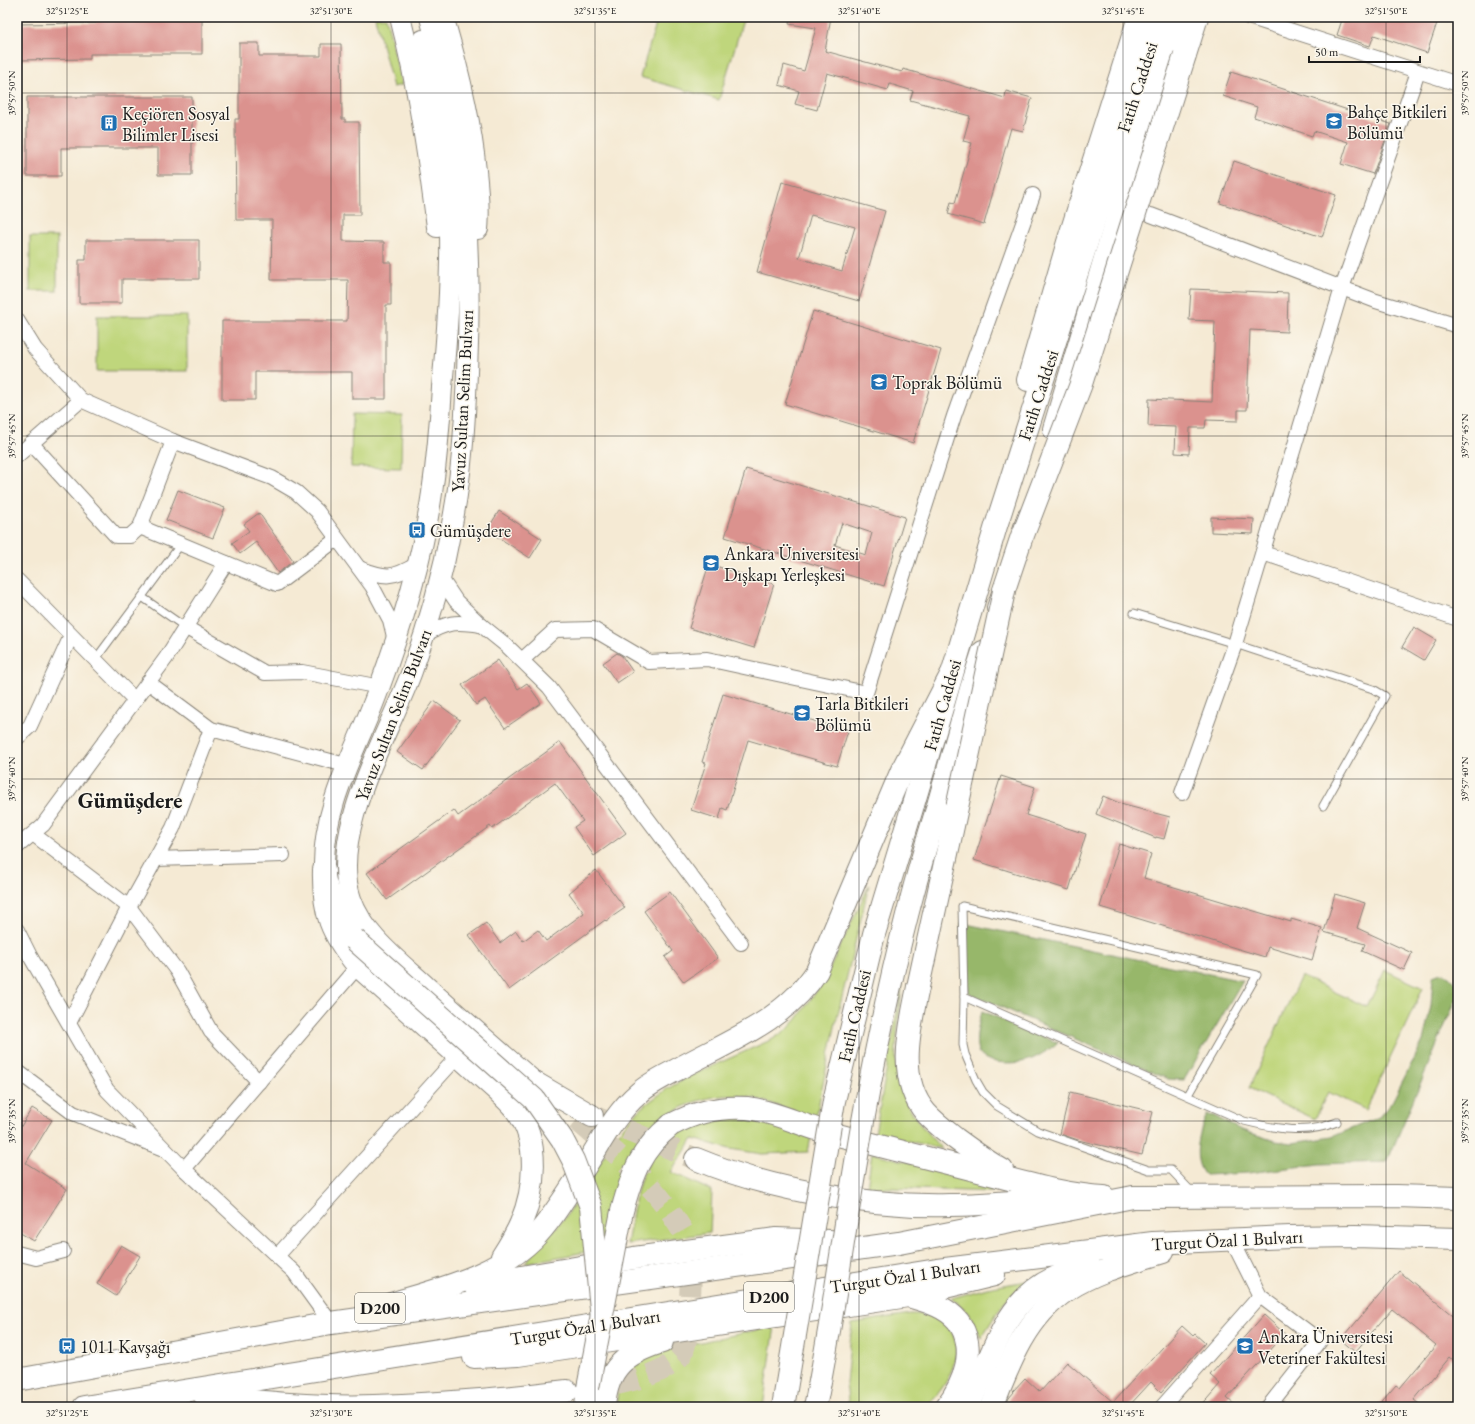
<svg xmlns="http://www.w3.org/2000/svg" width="1475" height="1424" viewBox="0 0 1475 1424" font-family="'EB Garamond',serif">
<rect width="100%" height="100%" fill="#fbf7ec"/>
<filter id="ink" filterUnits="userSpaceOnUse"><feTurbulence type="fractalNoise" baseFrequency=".025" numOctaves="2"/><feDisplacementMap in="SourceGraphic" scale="8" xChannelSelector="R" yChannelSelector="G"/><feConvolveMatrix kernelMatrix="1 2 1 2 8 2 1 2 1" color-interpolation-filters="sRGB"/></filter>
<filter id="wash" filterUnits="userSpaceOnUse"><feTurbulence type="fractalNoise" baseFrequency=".012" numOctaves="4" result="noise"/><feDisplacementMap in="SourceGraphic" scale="16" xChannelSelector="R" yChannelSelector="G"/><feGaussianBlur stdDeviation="0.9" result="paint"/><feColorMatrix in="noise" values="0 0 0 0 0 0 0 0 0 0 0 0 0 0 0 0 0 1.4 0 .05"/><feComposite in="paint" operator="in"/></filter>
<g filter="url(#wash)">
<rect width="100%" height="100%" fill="#f5ead4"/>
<g fill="#bfd67b" stroke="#6e794c">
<path d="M 375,17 L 386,17 L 402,85 L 393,87 Z"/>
<path d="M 658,17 L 744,17 L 719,100 L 640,77 Z"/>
<rect x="30" y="237" width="27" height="54"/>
<rect x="97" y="316" width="90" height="55"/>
<path d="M 352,414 L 402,415 L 401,468 L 351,467 Z"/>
<path d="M 869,885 L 836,1022 L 816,1117 C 808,1115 799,1114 792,1111 C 776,1106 760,1098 742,1096 C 694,1091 643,1122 624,1166 C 615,1189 609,1224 603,1249 L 525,1263 L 567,1215 L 619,1132 L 641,1108 L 667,1089 L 690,1076 L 773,1039 L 788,1029 L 797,1019 L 825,979 Z"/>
<path d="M 1385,970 L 1423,988 L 1366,1110 L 1328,1092 L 1315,1119 L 1249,1088 L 1301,976 L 1367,1007 Z"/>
<path d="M 902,984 C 900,1010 893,1052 897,1076 C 902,1105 922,1128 942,1149 L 875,1133 Z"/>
<path d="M 734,1118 L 776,1125 L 811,1137 L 808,1152 L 762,1154 L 730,1149 L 693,1139 L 671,1172 L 712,1191 L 710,1233 L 627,1244 C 631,1224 634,1201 640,1181 C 649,1156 672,1131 697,1123 C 708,1120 722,1119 734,1118 Z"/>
<path d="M 872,1153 L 988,1182 L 993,1187 L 991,1192 L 867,1187 Z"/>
<path d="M 1027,1281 L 1004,1302 L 981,1338 L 969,1313 L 952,1298 L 987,1288 Z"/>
<path d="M 910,1314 C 920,1314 934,1314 943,1321 C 971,1346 948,1389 924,1407 L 849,1407 L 846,1383 L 852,1323 Z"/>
<path d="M 775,1326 L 763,1407 L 616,1407 L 618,1390 L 625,1377 L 633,1366 L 655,1352 Z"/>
</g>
<g fill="#97b76b" stroke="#5a6a44">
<path d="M 961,923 L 1243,981 L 1184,1080 L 1168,1079 L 969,993 Z"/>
<path d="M 1441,973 L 1449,976 L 1457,984 L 1457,997 L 1387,1162 L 1319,1164 L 1248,1173 L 1205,1175 C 1191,1160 1199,1131 1207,1115 L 1214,1116 L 1239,1129 L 1275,1141 L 1292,1143 L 1332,1137 L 1379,1117 L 1392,1102 L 1423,1041 L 1431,1006 L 1433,976 Z"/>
<path d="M 982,1011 L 1058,1043 C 1048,1050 1037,1058 1026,1061 C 1014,1064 983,1065 978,1051 C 974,1039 979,1023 982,1011 Z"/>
</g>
<g id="blocks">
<g fill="#db928e" fill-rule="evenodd">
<path d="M 96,17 L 202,17 L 202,54 L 90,54 L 90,59 L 17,60 L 17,24 L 96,23 Z"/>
<path d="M 790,17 L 831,17 L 825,51 L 902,72 L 903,69 L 1005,98 L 1006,91 L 1032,98 L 1023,131 L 1011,128 L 984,224 L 948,214 L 951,202 L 955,203 L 972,143 L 963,141 L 970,116 L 910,100 L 913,91 L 890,84 L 888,90 L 827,73 L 817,110 L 795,104 L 799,91 L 779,85 L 784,65 L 804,71 L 816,28 L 789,24 Z"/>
<path d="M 1343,17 L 1439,17 L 1427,53 L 1374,35 L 1370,46 L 1337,35 Z"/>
<path d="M 239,43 L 259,43 L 259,56 L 321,56 L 321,44 L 341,44 L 342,119 L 345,119 L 345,122 L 359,122 L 360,215 L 343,215 L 343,241 L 384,242 L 384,262 L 391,262 L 391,305 L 386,305 L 386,399 L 352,399 L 352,372 L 255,372 L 255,400 L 222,400 L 222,321 L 347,321 L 348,280 L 271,280 L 272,220 L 236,220 L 235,119 L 239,119 Z"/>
<path d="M 1231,72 L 1391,124 L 1373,174 L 1341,164 L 1348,142 L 1314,131 L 1312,136 L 1254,117 L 1257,107 L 1223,96 Z"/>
<path d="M 27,97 L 192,97 L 192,175 L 158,175 L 158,148 L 61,148 L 61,176 L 27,176 Z"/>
<path d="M 1234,161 L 1336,195 L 1322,237 L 1220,203 Z"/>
<path d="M 782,182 L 885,211 L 859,301 L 757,272 ZM 811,215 L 855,227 L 842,271 L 799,258 Z"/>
<path d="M 86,240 L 199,240 L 199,279 L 122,279 L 122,303 L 79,303 L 79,260 L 86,260 Z"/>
<path d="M 1191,289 L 1288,293 L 1287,332 L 1250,330 L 1247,410 L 1238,410 L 1238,421 L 1206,420 L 1205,428 L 1190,428 L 1189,454 L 1175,453 L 1176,427 L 1148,426 L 1149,399 L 1212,402 L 1215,321 L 1189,320 Z"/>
<path d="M 813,311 L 941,350 L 913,443 L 785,404 Z"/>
<path d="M 746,469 L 905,517 L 884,586 L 725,537 ZM 842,523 L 872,533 L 866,555 L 835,545 Z"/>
<path d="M 178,490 L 225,508 L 213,538 L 166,520 Z"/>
<path d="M 499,511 L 542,539 L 530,558 L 487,530 Z"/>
<path d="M 259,513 L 293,561 L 278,573 L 256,542 L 240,554 L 232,543 L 249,531 L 244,524 Z"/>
<path d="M 1211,517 L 1254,519 L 1253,534 L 1211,532 Z"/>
<path d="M 709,564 L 774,584 L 754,648 L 689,628 Z"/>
<path d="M 1414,627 L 1436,640 L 1424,660 L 1402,647 Z"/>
<path d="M 617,653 L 622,656 L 633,672 L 617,683 L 603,663 Z"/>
<path d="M 498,660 L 518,689 L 527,683 L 541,703 L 505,728 L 485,699 L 476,705 L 462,685 Z"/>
<path d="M 723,694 L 848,731 L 837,766 L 748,740 L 727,810 L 722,808 L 719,819 L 691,810 L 706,763 L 702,762 Z"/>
<path d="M 434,701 L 460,720 L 423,770 L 397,752 Z"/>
<path d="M 560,742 L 626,833 L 594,856 L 574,827 L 583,821 L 555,783 L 492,829 L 490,826 L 387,900 L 367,873 L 454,810 L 458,816 Z"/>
<path d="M 1001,776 L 1035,787 L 1026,815 L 1086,834 L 1069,890 L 974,860 Z"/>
<path d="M 1103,796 L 1124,805 L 1170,817 L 1164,839 L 1156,837 L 1156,838 L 1096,814 Z"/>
<path d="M 1119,844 L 1151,854 L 1144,878 L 1291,922 L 1291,919 L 1322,928 L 1312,960 L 1268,947 L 1265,957 L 1100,907 Z"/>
<path d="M 596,870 L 625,908 L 606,921 L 605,920 L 509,990 L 469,935 L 486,923 L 500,943 L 516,931 L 523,941 L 538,930 L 546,941 L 584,913 L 569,893 Z"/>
<path d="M 670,892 L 718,958 L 684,982 L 665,957 L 673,951 L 644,911 Z"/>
<path d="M 1335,894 L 1365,903 L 1357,928 L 1412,953 L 1404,970 L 1362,951 L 1365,944 L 1324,932 Z"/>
<path d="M 1070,1092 L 1153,1112 L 1142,1155 L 1078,1140 L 1060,1134 Z"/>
<path d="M 32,1108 L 52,1120 L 26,1163 L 67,1189 L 34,1241 L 17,1231 L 17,1133 Z"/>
<path d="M 121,1245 L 140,1256 L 116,1296 L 97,1284 Z"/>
<path d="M 1399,1271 L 1458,1320 L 1458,1364 L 1450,1357 L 1414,1400 L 1423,1407 L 1377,1407 L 1396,1385 L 1400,1388 L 1436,1345 L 1392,1309 L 1355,1352 L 1341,1340 Z"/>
<path d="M 1264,1315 L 1285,1334 L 1227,1398 L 1237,1407 L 1200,1407 L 1220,1384 L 1210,1375 Z"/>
<path d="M 1182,1326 L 1193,1336 L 1195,1334 L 1205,1343 L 1161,1392 L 1151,1382 L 1128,1407 L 1005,1407 L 1009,1398 L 1014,1392 L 1013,1391 L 1025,1378 L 1040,1392 L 1067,1362 L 1113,1402 Z"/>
</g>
</g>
</g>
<g filter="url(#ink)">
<use href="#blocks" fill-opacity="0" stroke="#888378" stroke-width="1"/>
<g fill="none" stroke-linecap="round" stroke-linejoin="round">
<g stroke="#d4cbb8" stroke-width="22" stroke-dasharray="22 11" stroke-linecap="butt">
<path d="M 595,1117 L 696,1159"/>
<path d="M 577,1120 C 609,1148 647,1177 671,1213 C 677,1222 686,1235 689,1245 C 693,1258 690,1345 681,1355 C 665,1376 616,1385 592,1388"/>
</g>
<g stroke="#888378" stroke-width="9">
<g id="lane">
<path d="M 142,597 L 185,627"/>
<path d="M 1134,613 L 1235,644 L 1373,689 L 1385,696 L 1323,806"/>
<path d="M 95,660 L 181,544"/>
<path d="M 964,997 L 963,1045 L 965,1054 L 976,1080 L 983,1092 L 997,1106 L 1038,1131 L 1149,1170 L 1171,1170 L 1191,1191"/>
<path d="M 1188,1095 L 1257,975 L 962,906 L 964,997 L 1244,1121 C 1277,1129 1305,1135 1337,1122"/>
</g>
</g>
<g stroke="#888378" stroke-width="16">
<g id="street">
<path d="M 1248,17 L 1458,84"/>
<path d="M 1151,215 L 1376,301 L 1458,326"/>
<path d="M 17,320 L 35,349 L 81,400 L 173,441 L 272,478 L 296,492 L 317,511 L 372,586 L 390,620 L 395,641"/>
<path d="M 31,443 L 116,536 L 130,536 L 140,527 L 173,441"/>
<path d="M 17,456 L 81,400"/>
<path d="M 140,527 L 277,584 L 337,539"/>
<path d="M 1263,553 L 1458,619"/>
<path d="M 359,568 C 386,578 392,579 417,564"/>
<path d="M 440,577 L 456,601 L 481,625 L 507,646 L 549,687 L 741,943"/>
<path d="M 17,580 L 134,699"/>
<path d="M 185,627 L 265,673 L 302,672 L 370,685"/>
<path d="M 424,635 C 448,622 454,621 481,625"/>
<path d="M 522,660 L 555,630 L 593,629 L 649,662 L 707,659 L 866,693 L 954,416 L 1033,195"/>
<path d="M 148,682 L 211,729 L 338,763"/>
<path d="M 17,738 L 30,726 L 71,636"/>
<path d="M 1182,793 L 1235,644 L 1342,288 L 1418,72"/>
<path d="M 33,834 L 129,907 L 177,971 L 211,1032 L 259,1082"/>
<path d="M 17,847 L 43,825 L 166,658 L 226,563"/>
<path d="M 156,859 L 283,855"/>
<path d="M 17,930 L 30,956 L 107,1090 L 184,1169 L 294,1272 L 331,1323"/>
<path d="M 69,1023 L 129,907 L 173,828 L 211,729"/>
<path d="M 17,1071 L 73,1113 L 161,1148"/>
<path d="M 184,1169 L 358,966"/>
<path d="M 1231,1238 L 1260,1296 L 1320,1341 L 1268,1407"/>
<path d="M 17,1253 L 36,1258 L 63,1251"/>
<path d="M 277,1256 L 458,1056"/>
<path d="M 1162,1407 L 1260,1296"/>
</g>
</g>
<g stroke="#888378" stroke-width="22">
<g id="secondary">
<path d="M 400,17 C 418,86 428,156 437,227"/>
<path d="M 430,17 C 443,68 456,120 462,172 C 469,238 470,306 467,372 C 465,423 462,474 452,524 C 443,574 429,624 412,671 C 389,734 328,833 351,899 C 363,935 400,962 427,987 C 463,1020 500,1052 537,1084"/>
<path d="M 445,23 C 459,71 471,120 476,171 C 478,190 480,210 478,229"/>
<path d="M 354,939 C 342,920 324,890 324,867 C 323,803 357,749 378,691 C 402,627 422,561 432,493 C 437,458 440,422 442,387 C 447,336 451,285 450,234 C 449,171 438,101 423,40"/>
</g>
</g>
<g stroke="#888378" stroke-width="24">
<g id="primary">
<path d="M 1185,55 L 1197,17"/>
<path d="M 1028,380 L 1068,242 L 1139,17"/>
<path d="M 1054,429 L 1177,17"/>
<path d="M 998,608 L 1028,518"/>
<path d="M 913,805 L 996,526 L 1159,17"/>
<path d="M 937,809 L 971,689 L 983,652"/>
</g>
</g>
<g stroke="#888378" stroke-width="24">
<g id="highway">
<path d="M 324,870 C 323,913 331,933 358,966 L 498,1091 C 504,1097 512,1104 517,1111 C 540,1141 535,1190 521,1223 C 516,1235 509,1246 502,1257"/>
<path d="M 918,987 C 910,1027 896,1079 926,1113 C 935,1123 946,1131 956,1139 C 971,1150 986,1161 1002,1170"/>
<path d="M 537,1084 L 592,1116"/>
<path d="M 671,1125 C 695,1112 720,1106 747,1108 C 773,1111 798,1124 823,1131 C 875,1145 927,1158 979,1171 C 1019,1181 1062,1195 1104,1197"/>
<path d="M 696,1159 C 770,1190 869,1207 949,1205 C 987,1205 1026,1201 1064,1198"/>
<path d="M 474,1285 L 634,1258 L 776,1239 L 830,1241"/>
<path d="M 908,1296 C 925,1301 946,1306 958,1321 C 978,1349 964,1384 946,1407"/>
<path d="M 391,1304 C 440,1289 495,1276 533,1239 C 552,1220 566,1195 581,1173 C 599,1146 614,1114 639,1093 C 650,1083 665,1076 678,1069 C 727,1042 786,1020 817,971 L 902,770 L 951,675"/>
<path d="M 474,1357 L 518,1355 L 908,1296 L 994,1275"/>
<path d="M 17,1380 L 331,1323 L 899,1243 L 1133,1197 L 1397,1196 L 1458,1198"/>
<path d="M 205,1396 C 261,1402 317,1408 374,1406 C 438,1404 502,1399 567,1391"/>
<path d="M 84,1407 L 937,1270 L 1153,1243 L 1290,1237 L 1355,1236 L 1458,1239"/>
<path d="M 586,1407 L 588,1388"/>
<path d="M 604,1407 C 607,1367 626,1353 662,1342"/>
<path d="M 968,1407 C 990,1362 1003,1302 1052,1279 C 1064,1273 1077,1270 1090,1267"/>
<path d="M 992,1407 C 1009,1364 1026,1317 1067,1290 C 1096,1271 1131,1262 1163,1252"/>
</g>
</g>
<use href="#lane" stroke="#fff" stroke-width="7"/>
<use href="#street" stroke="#fff" stroke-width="14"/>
<use href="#secondary" stroke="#fff" stroke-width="20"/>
<use href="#primary" stroke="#fff" stroke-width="22"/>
<use href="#highway" stroke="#fff" stroke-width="22"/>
<g stroke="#888378" stroke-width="24" stroke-linecap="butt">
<g id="primary-bridge">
<path d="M 1023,535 L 1081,384 L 1185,55"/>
<path d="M 783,1407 L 834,1101 L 874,934 L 913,805"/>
<path d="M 815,1407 C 831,1330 841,1251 854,1174 C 874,1050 900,928 937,809"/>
</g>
</g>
<g stroke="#888378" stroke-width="24" stroke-linecap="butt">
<g id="highway-bridge">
<path d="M 354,939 L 534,1099 L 562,1139 L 573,1160 L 591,1207 L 602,1319"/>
<path d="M 918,987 L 1004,591"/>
<path d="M 588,1388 L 622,1211 C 632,1174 640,1150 671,1125"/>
</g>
</g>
<use href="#primary-bridge" stroke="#fff" stroke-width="22"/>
<use href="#highway-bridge" stroke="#fff" stroke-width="22"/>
</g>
</g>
<path fill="none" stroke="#1c1c1c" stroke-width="1" stroke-opacity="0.45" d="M 67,17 L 67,1407M 331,17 L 331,1407M 595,17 L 595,1407M 859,17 L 859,1407M 1123,17 L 1123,1407M 1386,17 L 1386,1407M 17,93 L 1458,93M 17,436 L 1458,436M 17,779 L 1458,779M 17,1121 L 1458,1121"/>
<defs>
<g id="university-square" transform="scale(0.9)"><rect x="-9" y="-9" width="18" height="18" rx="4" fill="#1f6fb2" stroke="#fbf7ec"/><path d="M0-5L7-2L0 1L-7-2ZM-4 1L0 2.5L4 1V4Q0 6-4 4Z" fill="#fff"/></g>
<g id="building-square" transform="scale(0.9)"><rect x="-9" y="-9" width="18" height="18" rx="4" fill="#1f6fb2" stroke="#fbf7ec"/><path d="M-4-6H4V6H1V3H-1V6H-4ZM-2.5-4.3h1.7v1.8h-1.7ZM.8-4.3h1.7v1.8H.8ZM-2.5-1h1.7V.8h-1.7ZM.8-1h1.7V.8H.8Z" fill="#fff"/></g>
<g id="bus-square" transform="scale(0.9)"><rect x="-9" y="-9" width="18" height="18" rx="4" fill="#1f6fb2" stroke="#fbf7ec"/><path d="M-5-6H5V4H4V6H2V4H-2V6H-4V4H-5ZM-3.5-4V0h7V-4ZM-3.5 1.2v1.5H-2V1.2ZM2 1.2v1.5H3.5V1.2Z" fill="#fff"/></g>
<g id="school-square" transform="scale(0.9)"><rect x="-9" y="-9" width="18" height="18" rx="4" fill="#1f6fb2" stroke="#fbf7ec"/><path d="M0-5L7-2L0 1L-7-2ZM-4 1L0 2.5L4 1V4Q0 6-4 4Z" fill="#fff"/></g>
</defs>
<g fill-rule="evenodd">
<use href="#university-square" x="1334" y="121"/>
<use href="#building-square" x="109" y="123"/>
<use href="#university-square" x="879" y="382"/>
<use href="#bus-square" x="417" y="530"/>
<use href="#university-square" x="711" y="563"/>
<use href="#school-square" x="802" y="713"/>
<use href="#bus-square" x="67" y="1346"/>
<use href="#university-square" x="1245" y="1346"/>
</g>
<g text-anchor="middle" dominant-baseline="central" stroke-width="3" stroke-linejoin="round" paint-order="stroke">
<g fill="#fbf7ec" stroke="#5f5e5a" stroke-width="1">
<rect x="744" y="1282" width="50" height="30" rx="3"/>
<rect x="355" y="1293" width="50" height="30" rx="3"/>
</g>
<g font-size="17" font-weight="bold" fill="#1c1c1c">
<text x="769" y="1297">D200</text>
<text x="380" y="1308">D200</text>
</g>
<g font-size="18" fill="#1c1c1c" stroke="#fbf7ec">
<text transform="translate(1137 87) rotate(-72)">Fatih Caddesi</text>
<text transform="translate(1038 395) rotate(-72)">Fatih Caddesi</text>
<text transform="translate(462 401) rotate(-87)">Yavuz Sultan Selim Bulvarı</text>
<text transform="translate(942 705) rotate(-74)">Fatih Caddesi</text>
<text transform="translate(393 715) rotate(-69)">Yavuz Sultan Selim Bulvarı</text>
<text transform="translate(854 1016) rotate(-77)">Fatih Caddesi</text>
<text transform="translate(1227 1240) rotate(-3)">Turgut Özal 1 Bulvarı</text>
<text transform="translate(905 1276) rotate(-8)">Turgut Özal 1 Bulvarı</text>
<text transform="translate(585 1327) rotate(-9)">Turgut Özal 1 Bulvarı</text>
</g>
<g font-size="18" fill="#1c1c1c" stroke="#fbf7ec" text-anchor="start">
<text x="1347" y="111">Bahçe Bitkileri<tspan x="1347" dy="21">Bölümü</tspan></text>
<text x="122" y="113">Keçiören Sosyal<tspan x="122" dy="21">Bilimler Lisesi</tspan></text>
<text x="892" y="382">Toprak Bölümü</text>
<text x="430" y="530">Gümüşdere</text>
<text x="724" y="553">Ankara Üniversitesi<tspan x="724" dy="21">Dışkapı Yerleşkesi</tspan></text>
<text x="815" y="703">Tarla Bitkileri<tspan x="815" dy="21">Bölümü</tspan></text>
<text x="1258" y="1336">Ankara Üniversitesi<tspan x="1258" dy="21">Veteriner Fakültesi</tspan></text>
<text x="80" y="1346">1011 Kavşağı</text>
</g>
<g font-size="22" font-weight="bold" fill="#1c1c1c" stroke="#fbf7ec">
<text x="130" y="800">Gümüşdere</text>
</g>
</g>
<rect width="1475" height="1424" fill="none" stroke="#fbf7ec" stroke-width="44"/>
<path d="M1309 56v6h111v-6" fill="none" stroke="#1c1c1c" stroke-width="2"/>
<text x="1315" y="56" font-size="12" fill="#1c1c1c" stroke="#fbf7ec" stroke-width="3" paint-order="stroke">50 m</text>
<rect x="22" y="22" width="1431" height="1380" fill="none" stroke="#1c1c1c" stroke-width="1.5"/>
<g font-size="10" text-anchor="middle" fill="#1c1c1c">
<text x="67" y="14">32°51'25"E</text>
<text x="331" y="14">32°51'30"E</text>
<text x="595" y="14">32°51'35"E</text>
<text x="859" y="14">32°51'40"E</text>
<text x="1123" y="14">32°51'45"E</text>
<text x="1386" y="14">32°51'50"E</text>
<text transform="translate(11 93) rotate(-90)" y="4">39°57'50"N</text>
<text transform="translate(1464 93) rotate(-90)" y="4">39°57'50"N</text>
<text transform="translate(11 436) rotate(-90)" y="4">39°57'45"N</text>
<text transform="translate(1464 436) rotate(-90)" y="4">39°57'45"N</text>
<text transform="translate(11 779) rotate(-90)" y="4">39°57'40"N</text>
<text transform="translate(1464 779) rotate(-90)" y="4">39°57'40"N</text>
<text transform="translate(11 1121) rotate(-90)" y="4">39°57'35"N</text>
<text transform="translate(1464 1121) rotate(-90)" y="4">39°57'35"N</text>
<text x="67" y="1416">32°51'25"E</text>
<text x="331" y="1416">32°51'30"E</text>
<text x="595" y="1416">32°51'35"E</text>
<text x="859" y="1416">32°51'40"E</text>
<text x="1123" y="1416">32°51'45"E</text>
<text x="1386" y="1416">32°51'50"E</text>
</g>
</svg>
